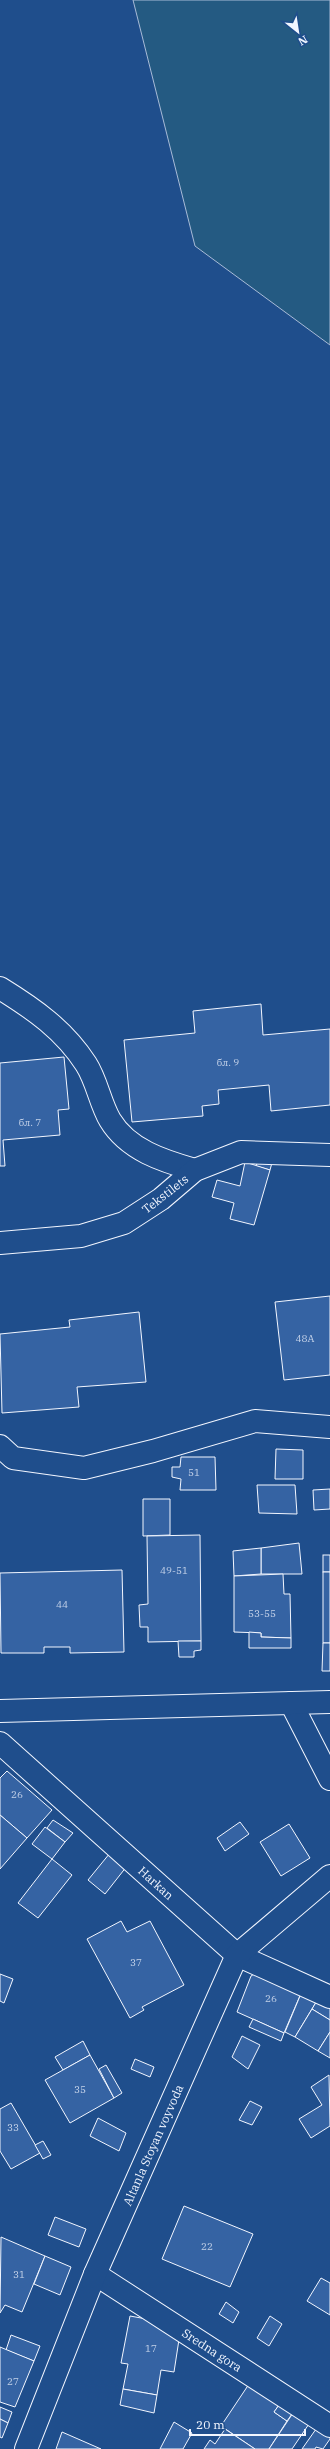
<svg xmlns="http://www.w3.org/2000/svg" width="330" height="2449" viewBox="0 0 330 2449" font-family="'IBM Plex Serif',serif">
<rect width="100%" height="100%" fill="#1f4e8c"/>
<path fill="#245a82" stroke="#a8bbd7" d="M 133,0 L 330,0 L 330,345 L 195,246 Z"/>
<g fill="#3563a3" stroke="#f2f6ff">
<path d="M 261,1004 L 263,1035 L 330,1029 L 330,1105 L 271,1111 L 269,1085 L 218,1090 L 219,1104 L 202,1106 L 203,1116 L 132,1122 L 124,1040 L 195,1033 L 193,1011 Z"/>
<path d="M 64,1057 L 69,1109 L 58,1110 L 60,1135 L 3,1140 L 5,1166 L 0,1166 L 0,1063 Z"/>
<path d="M 260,1155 L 273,1159 L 270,1170 L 256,1166 Z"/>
<path d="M 245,1162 L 270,1170 L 254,1225 L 230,1219 L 234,1203 L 212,1197 L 217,1180 L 240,1186 Z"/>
<path d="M 330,1296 L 330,1375 L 284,1380 L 275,1302 Z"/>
<path d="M 139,1312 L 146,1382 L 77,1387 L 79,1407 L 2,1413 L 0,1334 L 70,1327 L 69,1320 Z"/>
<path d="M 276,1449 L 303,1450 L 303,1479 L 275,1479 Z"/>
<path d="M 181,1457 L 215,1457 L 216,1490 L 180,1490 L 181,1479 L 172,1477 L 172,1467 L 180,1467 Z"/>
<path d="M 257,1485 L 295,1485 L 297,1514 L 259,1513 Z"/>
<path d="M 330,1489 L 330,1509 L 314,1510 L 313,1490 Z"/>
<path d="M 143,1499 L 170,1499 L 170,1535 L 143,1536 Z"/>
<path d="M 200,1535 L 201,1641 L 148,1642 L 148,1627 L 140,1627 L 139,1605 L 148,1604 L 147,1536 Z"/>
<path d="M 299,1543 L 302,1574 L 261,1574 L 261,1548 Z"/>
<path d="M 261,1548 L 261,1574 L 234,1576 L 233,1551 Z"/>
<rect x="323" y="1555" width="7" height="17"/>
<path d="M 122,1570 L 124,1652 L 70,1653 L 70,1647 L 44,1647 L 44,1653 L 1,1653 L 0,1573 Z"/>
<rect x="323" y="1572" width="7" height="71"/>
<path d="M 283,1574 L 284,1594 L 290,1594 L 291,1638 L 261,1637 L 261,1633 L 234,1632 L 234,1576 Z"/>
<path d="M 249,1632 L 261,1633 L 261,1637 L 291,1638 L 291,1648 L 249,1648 Z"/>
<path d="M 178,1641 L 201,1641 L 201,1650 L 194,1651 L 194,1657 L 179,1657 Z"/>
<path d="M 323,1643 L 330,1643 L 330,1671 L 322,1671 Z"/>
<path d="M 7,1771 L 52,1810 L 27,1838 L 0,1815 L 0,1778 Z"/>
<path d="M 0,1815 L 27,1838 L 0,1869 Z"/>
<path d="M 53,1820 L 73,1833 L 65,1842 L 47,1828 Z"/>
<path d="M 240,1822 L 249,1834 L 225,1851 L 217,1838 Z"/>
<path d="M 289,1824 L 310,1858 L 281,1876 L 260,1842 Z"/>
<path d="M 45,1827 L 65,1842 L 52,1859 L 32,1844 Z"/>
<path d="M 110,1853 L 127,1866 L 105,1894 L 88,1880 Z"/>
<path d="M 52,1859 L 72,1875 L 38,1918 L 18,1903 Z"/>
<path d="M 121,1921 L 127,1932 L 150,1921 L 184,1985 L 142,2007 L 144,2010 L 130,2018 L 87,1939 Z"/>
<path d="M 270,1964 L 305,1984 L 284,2033 L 237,2012 L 251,1976 Z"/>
<path d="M 0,1974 L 13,1979 L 4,2003 L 0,2001 Z"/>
<path d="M 305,1984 L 321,1994 L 295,2037 L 285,2032 Z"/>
<path d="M 321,1994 L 330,1999 L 330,2020 L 312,2009 Z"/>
<path d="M 312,2009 L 330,2020 L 330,2032 L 318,2051 L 295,2037 Z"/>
<path d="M 253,2019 L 284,2033 L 281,2041 L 249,2027 Z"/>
<path d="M 330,2032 L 330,2058 L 318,2051 Z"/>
<path d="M 242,2036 L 260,2045 L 248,2069 L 232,2057 Z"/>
<path d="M 83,2041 L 90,2055 L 63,2070 L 55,2057 Z"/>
<path d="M 90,2055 L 114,2098 L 70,2123 L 45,2080 Z"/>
<path d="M 135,2059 L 154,2067 L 150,2077 L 131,2069 Z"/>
<path d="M 106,2065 L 122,2093 L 114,2098 L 99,2069 Z"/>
<path d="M 329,2075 L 330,2126 L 311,2138 L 299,2119 L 322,2105 L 311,2087 Z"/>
<path d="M 250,2101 L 262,2107 L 252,2125 L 239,2120 Z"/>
<path d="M 11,2103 L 40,2153 L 11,2169 L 0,2151 L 0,2109 Z"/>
<path d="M 98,2118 L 126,2133 L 119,2151 L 90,2136 Z"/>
<path d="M 43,2141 L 51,2155 L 43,2159 L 35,2145 Z"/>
<path d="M 184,2206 L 253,2234 L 230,2287 L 162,2259 Z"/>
<path d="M 55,2217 L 86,2229 L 79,2247 L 48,2235 Z"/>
<path d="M 1,2237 L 45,2256 L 22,2312 L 5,2305 L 0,2313 Z"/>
<path d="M 45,2256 L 71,2267 L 60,2295 L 34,2284 Z"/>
<path d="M 321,2278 L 330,2283 L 330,2315 L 307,2301 Z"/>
<path d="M 226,2302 L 239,2312 L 233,2323 L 219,2314 Z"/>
<path d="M 130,2316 L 163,2322 L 180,2333 L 174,2372 L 161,2370 L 157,2395 L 123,2389 L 128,2364 L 121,2363 Z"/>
<path d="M 270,2316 L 282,2324 L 269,2346 L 257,2338 Z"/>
<path d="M 11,2335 L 40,2346 L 34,2361 L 6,2350 Z"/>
<path d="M 0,2347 L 34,2361 L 15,2407 L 0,2402 Z"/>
<path d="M 253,2378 L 284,2398 L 274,2412 L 287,2421 L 269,2449 L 255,2449 L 221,2426 Z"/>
<path d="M 123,2389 L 157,2395 L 154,2413 L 120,2405 Z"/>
<path d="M 284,2398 L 297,2407 L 287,2421 L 274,2412 Z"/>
<path d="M 0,2407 L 12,2412 L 8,2423 L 0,2419 Z"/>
<path d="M 297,2407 L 313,2418 L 292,2449 L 269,2449 Z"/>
<path d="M 0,2419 L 8,2423 L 2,2438 L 0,2437 Z"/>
<path d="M 174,2422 L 192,2433 L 183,2449 L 160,2449 Z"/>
<path d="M 321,2422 L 330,2428 L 330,2439 L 323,2449 L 316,2447 L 315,2449 L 302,2449 Z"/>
<path d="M 225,2429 L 255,2449 L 204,2449 L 210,2440 L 215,2444 Z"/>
<path d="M 62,2432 L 101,2449 L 56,2449 Z"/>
</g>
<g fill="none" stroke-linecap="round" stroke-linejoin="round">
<g stroke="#f2f6ff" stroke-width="24">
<g id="minor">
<path d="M 0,988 C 34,1009 64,1030 86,1064 C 97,1081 100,1103 110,1120 C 128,1150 163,1161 195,1170"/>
<path d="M 0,1243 L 81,1236 L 124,1223 L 161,1199 L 195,1170 L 241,1152 L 330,1155"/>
<path d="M 0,1446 L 13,1458 L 84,1468 L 153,1451 L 255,1421 L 330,1427"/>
<path d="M 291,1703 L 330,1779"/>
<path d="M 0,1711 L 330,1702"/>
<path d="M 0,1743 L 237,1955 L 330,1997"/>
<path d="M 95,2274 L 330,2426"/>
<path d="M 26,2449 L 95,2274 L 237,1955 L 330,1876"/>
</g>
</g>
<use href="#minor" stroke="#1f4e8c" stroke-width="22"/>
</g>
<g text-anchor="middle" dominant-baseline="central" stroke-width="3" stroke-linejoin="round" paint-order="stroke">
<g font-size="10" fill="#c3d1e8">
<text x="228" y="1062">бл. 9</text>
<text x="30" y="1122">бл. 7</text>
<text x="305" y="1338">48А</text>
<text x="194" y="1472">51</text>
<text x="174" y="1570">49-51</text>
<text x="62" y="1604">44</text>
<text x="262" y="1613">53-55</text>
<text x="17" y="1794">26</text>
<text x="136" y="1962">37</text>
<text x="271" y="1998">26</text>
<text x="80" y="2089">35</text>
<text x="13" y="2127">33</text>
<text x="207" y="2246">22</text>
<text x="19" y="2274">31</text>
<text x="151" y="2348">17</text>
<text x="13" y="2381">27</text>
</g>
<g font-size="12" fill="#f2f6ff" stroke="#1f4e8c">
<text transform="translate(165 1194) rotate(-38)">Tekstilets</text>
<text transform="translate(156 1883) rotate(42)">Harkan</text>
<text transform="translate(153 2145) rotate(-66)">Altanla Stoyan voyvoda</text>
<text transform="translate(212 2350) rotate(33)">Sredna gora</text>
</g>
</g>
<g transform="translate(298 32) rotate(150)" stroke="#1f4e8c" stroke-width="3" paint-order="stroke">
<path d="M0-3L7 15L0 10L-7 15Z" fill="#f2f6ff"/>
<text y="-6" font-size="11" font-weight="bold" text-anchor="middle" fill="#f2f6ff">N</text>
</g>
<path d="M190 2429v6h115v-6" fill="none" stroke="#f2f6ff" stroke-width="2"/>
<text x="196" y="2429" font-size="12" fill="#f2f6ff" stroke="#1f4e8c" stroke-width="3" paint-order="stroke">20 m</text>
</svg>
